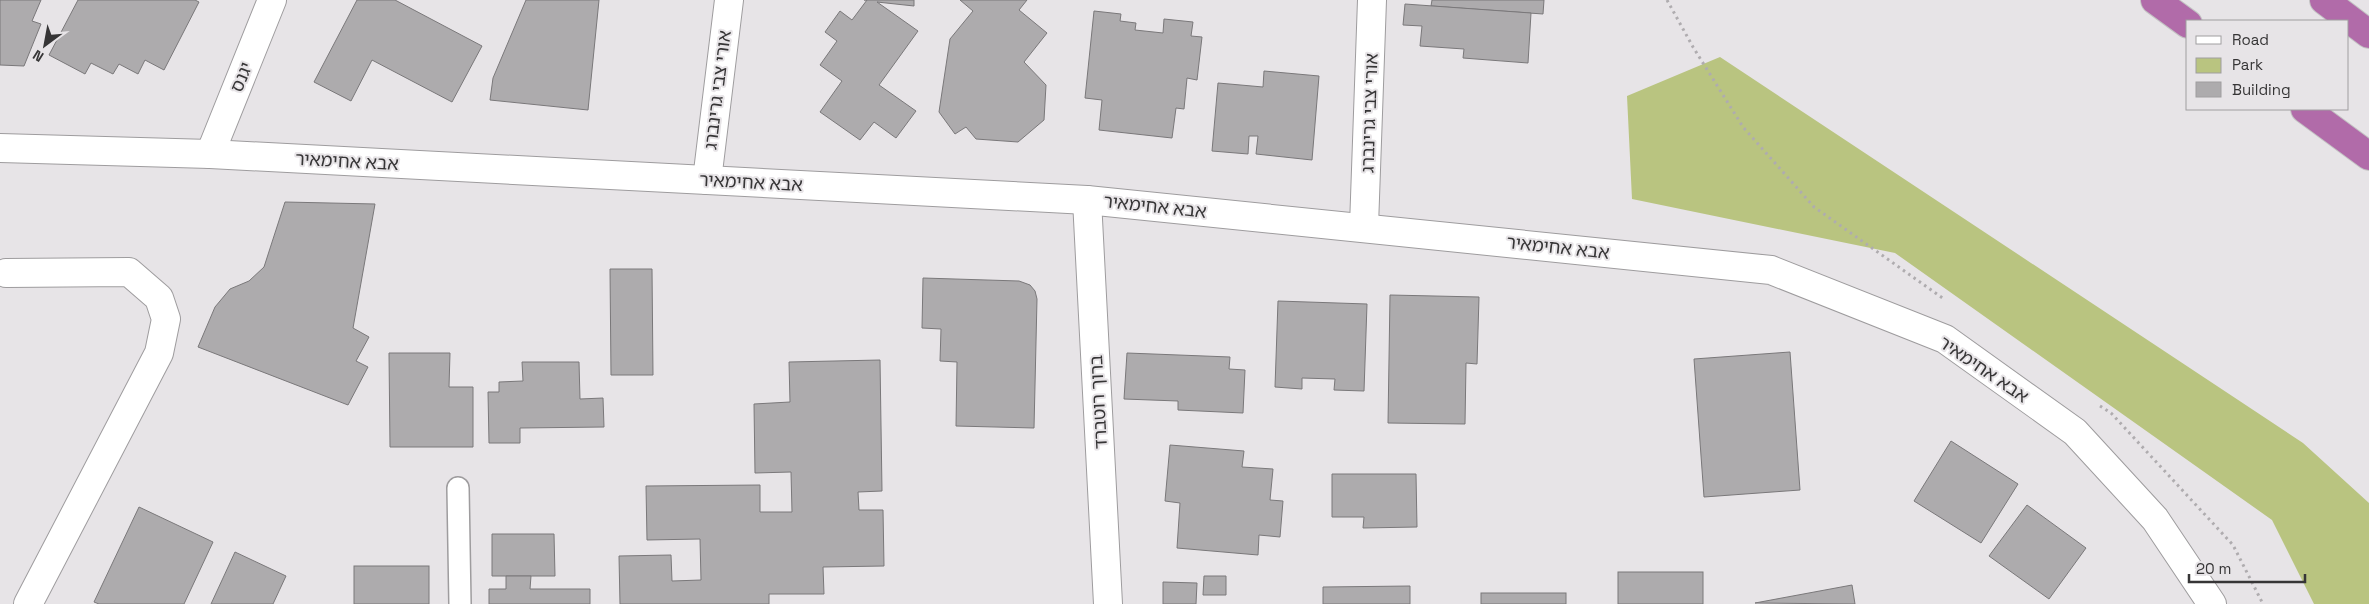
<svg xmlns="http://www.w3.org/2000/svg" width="2369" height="604" viewBox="0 0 2369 604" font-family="'Space Grotesk','Noto Sans Hebrew',sans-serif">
<rect width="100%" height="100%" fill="#e7e4e7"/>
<path fill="#b9c480" d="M 1720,57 L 2303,443 L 2369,503 L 2369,604 L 2314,604 L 2272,520 L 1895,253 L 1632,199 L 1627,96 Z"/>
<g fill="#adabad" stroke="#7a787a">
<path d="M 0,0 L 41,0 L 32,21 L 41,24 L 24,66 L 0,65 Z"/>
<path d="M 78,0 L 195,0 L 199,2 L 164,70 L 145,60 L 138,74 L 119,64 L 113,74 L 91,63 L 85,74 L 49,55 Z"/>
<path d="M 357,0 L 395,0 L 482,46 L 452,102 L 372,60 L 351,101 L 314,82 Z"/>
<path d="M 526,0 L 599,0 L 588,110 L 490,100 L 493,78 Z"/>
<path d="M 864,0 L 914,0 L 914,6 L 877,2 L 918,31 L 879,85 L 916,111 L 896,138 L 874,122 L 860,140 L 820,112 L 842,81 L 820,65 L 837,41 L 825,32 L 840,11 L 852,20 L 867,0 Z"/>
<path d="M 960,0 L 1027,0 L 1019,10 L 1047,33 L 1024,62 L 1046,85 L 1044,120 L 1018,142 L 976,139 L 966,127 L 955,134 L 939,112 L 950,39 L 973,11 Z"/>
<path d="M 1432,0 L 1544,0 L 1543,14 L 1431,6 Z"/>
<path d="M 1405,4 L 1531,13 L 1528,63 L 1463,58 L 1464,49 L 1420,46 L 1422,26 L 1403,25 Z"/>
<path d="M 1094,11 L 1121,14 L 1120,21 L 1136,23 L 1135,30 L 1163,33 L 1164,19 L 1193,22 L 1191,36 L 1202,37 L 1197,80 L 1187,78 L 1184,109 L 1176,108 L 1172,138 L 1099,130 L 1102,100 L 1085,98 Z"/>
<path d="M 1264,71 L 1319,76 L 1312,160 L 1256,154 L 1258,136 L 1249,136 L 1248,154 L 1212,151 L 1218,83 L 1263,87 Z"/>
<path d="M 285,202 L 375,204 L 353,328 L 369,337 L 356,361 L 368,367 L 348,405 L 198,347 L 215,307 L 230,289 L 249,281 L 264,267 Z"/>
<path d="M 610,269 L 652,269 L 653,375 L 611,375 Z"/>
<path d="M 923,278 L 1019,281 L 1030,285 L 1035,291 L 1037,299 L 1034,428 L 956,426 L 957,362 L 940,361 L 941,329 L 922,328 Z"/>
<path d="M 1390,295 L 1479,297 L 1477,364 L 1466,363 L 1465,424 L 1388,423 Z"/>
<path d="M 1278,301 L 1367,304 L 1364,391 L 1334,390 L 1335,379 L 1302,378 L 1302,389 L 1275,387 Z"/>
<path d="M 1790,352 L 1800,490 L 1704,497 L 1694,359 Z"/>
<path d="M 389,353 L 450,353 L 449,387 L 473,387 L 473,447 L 390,447 Z"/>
<path d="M 1127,353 L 1230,357 L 1229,369 L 1245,370 L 1243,413 L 1178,410 L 1178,401 L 1124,399 Z"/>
<path d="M 880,360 L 882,491 L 858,492 L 859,510 L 883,510 L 884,566 L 823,567 L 824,594 L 769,594 L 769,604 L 620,604 L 619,556 L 671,555 L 672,581 L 701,580 L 700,539 L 647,540 L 646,486 L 760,485 L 760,512 L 792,512 L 791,472 L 755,473 L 754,404 L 790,402 L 789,362 Z"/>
<path d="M 522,362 L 579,362 L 580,399 L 603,398 L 604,427 L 520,428 L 520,443 L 489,443 L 488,392 L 499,392 L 499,382 L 523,381 Z"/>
<path d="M 1951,441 L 2018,484 L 1981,543 L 1914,501 Z"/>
<path d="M 1170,445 L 1244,451 L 1242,467 L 1273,469 L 1270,500 L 1283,501 L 1280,537 L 1259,535 L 1258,555 L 1177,548 L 1180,503 L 1165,501 Z"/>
<path d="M 1332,474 L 1416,474 L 1417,527 L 1363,528 L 1364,517 L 1332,517 Z"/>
<path d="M 2027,505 L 2086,548 L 2049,599 L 1989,556 Z"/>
<path d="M 139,507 L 213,542 L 184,604 L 99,604 L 94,602 Z"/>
<path d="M 492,534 L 554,534 L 555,576 L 492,576 Z"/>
<path d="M 235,552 L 286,576 L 273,604 L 211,604 Z"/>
<rect x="354" y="566" width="75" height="38"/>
<rect x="1618" y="572" width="85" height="32"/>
<path d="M 506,576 L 531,576 L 530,589 L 590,589 L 590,604 L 489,604 L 489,589 L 506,589 Z"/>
<path d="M 1204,576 L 1226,576 L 1226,595 L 1203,595 Z"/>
<path d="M 1163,582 L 1197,583 L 1196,604 L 1163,604 Z"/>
<path d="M 1852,585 L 1855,604 L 1755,603 Z"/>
<path d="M 1410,586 L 1410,604 L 1323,604 L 1323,587 Z"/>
<rect x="1481" y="593" width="85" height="11"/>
</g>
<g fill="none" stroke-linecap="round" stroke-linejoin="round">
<g stroke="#9e9c9e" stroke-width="24">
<path id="lane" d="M 458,488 L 460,604"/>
</g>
<g stroke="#9e9c9e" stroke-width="30">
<g id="street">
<path d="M 0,148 L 210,154 L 1087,200 L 1771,270 L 1945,339 L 2075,432 L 2155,519 L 2212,604"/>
<path d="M 210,154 L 272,0"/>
<path d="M 707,180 L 729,0"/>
<path d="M 1087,200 L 1108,604"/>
<path d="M 1364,226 L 1372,0"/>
<path d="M 6,273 L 129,272 L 159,298 L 166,319 L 159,353 L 28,604"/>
</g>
</g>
<g stroke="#c3c2c3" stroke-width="30">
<g id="highway">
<path d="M 2155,0 L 2188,24"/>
<path d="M 2324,0 L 2369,34"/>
<path d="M 2305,109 L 2369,156"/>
</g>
</g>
<g stroke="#afacaf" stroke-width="3" stroke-dasharray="2.5 4" stroke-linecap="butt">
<path d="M 1667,0 L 1693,47 L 1743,127 L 1814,207 L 1944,299"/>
<path d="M 2100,406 L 2111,413 L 2233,545 L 2263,604"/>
</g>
<use href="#lane" stroke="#fff" stroke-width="21"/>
<use href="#street" stroke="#fff" stroke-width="28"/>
<use href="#highway" stroke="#b16ba9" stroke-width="28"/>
</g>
<g text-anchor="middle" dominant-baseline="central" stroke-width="4" stroke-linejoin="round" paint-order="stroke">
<g font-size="18" fill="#363536" stroke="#e7e4e7">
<text transform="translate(241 77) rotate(-68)">יגנס</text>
<text transform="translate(717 90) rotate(-83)">אורי צבי גרינברג</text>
<text transform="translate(1369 113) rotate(-88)">אורי צבי גרינברג</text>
<text transform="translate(347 161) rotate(3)">אבא אחימאיר</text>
<text transform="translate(751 182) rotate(3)">אבא אחימאיר</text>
<text transform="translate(1155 206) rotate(6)">אבא אחימאיר</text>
<text transform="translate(1558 247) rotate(6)">אבא אחימאיר</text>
<text transform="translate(1984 369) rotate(34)">אבא אחימאיר</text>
<text transform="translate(1098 402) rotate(-93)">ברוך רוטברד</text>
</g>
</g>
<rect x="2186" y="20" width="162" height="90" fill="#e7e4e7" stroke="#a09ea0"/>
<rect x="2196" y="36" width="25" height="8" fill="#ffffff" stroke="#a09ea0"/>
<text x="2232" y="45" font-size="15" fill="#363536">Road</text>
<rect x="2196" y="58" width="25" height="15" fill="#b9c480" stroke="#a09ea0"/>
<text x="2232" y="70" font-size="15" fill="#363536">Park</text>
<rect x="2196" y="82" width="25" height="15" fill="#adabad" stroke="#a09ea0"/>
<text x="2232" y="95" font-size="15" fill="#363536">Building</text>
<g transform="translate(45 45) rotate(212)" stroke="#e7e4e7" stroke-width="4" paint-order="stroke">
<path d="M0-4L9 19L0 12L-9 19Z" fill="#363536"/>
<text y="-8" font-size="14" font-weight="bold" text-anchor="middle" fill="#363536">N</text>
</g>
<path d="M2189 574v8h116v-8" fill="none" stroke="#363536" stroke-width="2.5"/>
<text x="2196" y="574" font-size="15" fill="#363536" stroke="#e7e4e7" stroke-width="4" paint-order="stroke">20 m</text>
</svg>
